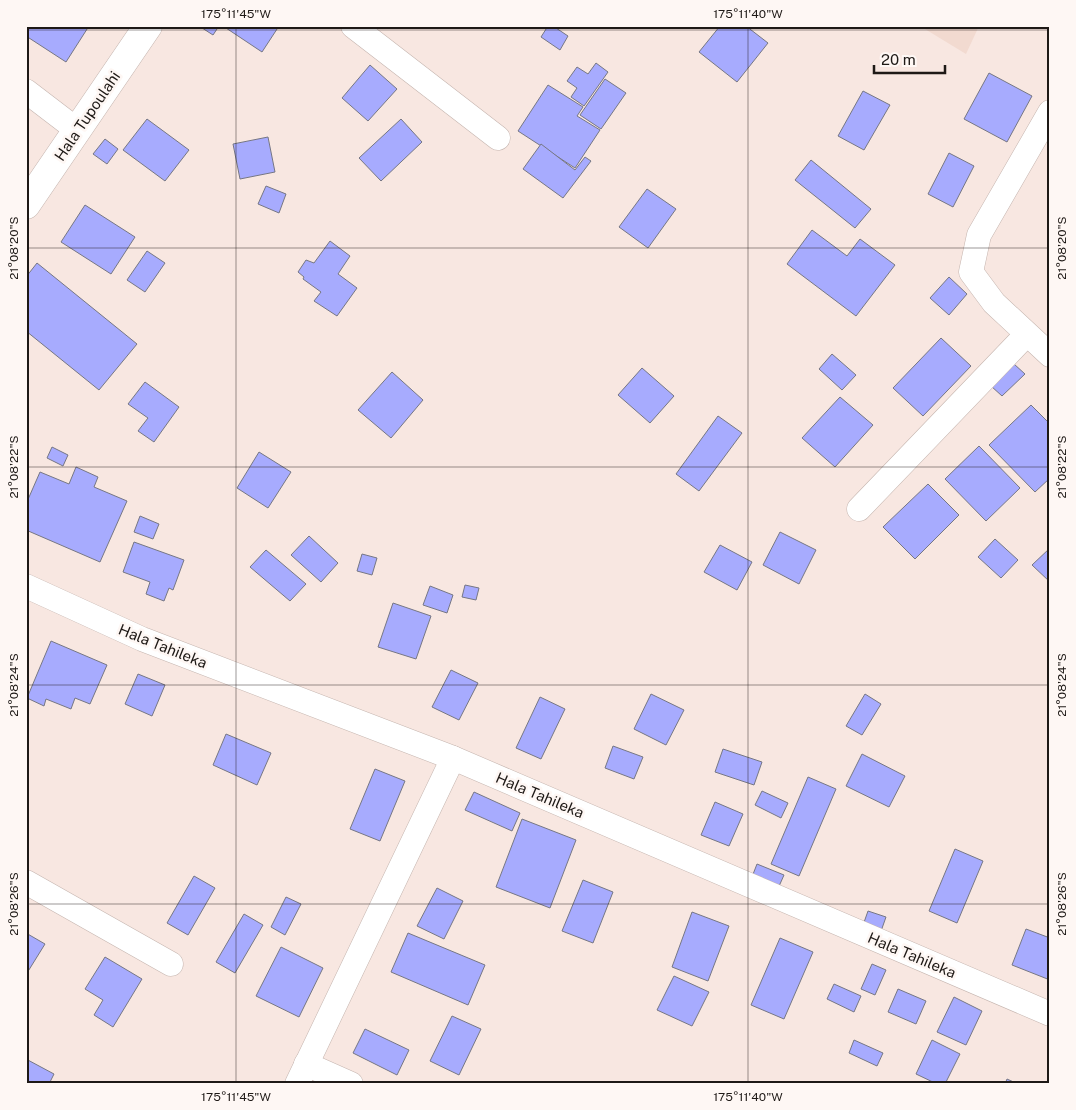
<svg xmlns="http://www.w3.org/2000/svg" width="1076" height="1110" viewBox="0 0 1076 1110" font-family="'Public Sans',sans-serif">
<rect width="100%" height="100%" fill="#f8e7e1"/>
<path fill="#f2dad0" d="M 920,26 L 979,26 L 966,54 Z"/>
<g fill="#a7abfe" stroke="#767784">
<path d="M 26,26 L 89,26 L 66,62 L 26,36 Z"/>
<path d="M 199,26 L 219,26 L 213,35 Z"/>
<path d="M 223,26 L 279,26 L 262,52 Z"/>
<path d="M 548,26 L 553,26 L 568,36 L 560,50 L 541,37 Z"/>
<path d="M 720,26 L 746,26 L 768,43 L 737,82 L 699,52 Z"/>
<path d="M 596,63 L 608,72 L 584,106 L 571,97 L 577,88 L 567,81 L 577,67 L 588,74 Z"/>
<path d="M 370,65 L 397,89 L 368,121 L 342,98 Z"/>
<path d="M 989,73 L 1032,96 L 1007,142 L 964,119 Z"/>
<path d="M 605,79 L 626,93 L 601,129 L 580,115 Z"/>
<path d="M 548,85 L 583,107 L 577,116 L 600,130 L 575,168 L 518,131 Z"/>
<path d="M 863,91 L 890,105 L 864,150 L 838,136 Z"/>
<path d="M 147,119 L 189,150 L 165,181 L 123,150 Z"/>
<path d="M 401,119 L 422,142 L 381,181 L 359,158 Z"/>
<path d="M 268,137 L 275,172 L 240,179 L 233,144 Z"/>
<path d="M 105,139 L 118,149 L 107,164 L 93,154 Z"/>
<path d="M 541,144 L 575,170 L 585,157 L 591,161 L 563,198 L 523,169 Z"/>
<path d="M 949,153 L 974,166 L 953,207 L 928,194 Z"/>
<path d="M 811,160 L 871,209 L 855,228 L 795,180 Z"/>
<path d="M 266,186 L 286,194 L 279,213 L 258,204 Z"/>
<path d="M 647,189 L 676,209 L 648,248 L 619,227 Z"/>
<path d="M 85,205 L 135,237 L 111,274 L 61,242 Z"/>
<path d="M 812,230 L 847,256 L 860,239 L 895,265 L 856,316 L 787,264 Z"/>
<path d="M 330,241 L 350,256 L 338,274 L 357,288 L 337,316 L 314,301 L 321,292 L 303,279 L 304,277 L 298,272 L 306,260 L 314,263 Z"/>
<path d="M 147,251 L 165,263 L 145,292 L 127,280 Z"/>
<path d="M 37,263 L 137,344 L 99,390 L 26,331 L 26,277 Z"/>
<path d="M 949,277 L 967,294 L 949,315 L 930,298 Z"/>
<path d="M 941,338 L 971,366 L 923,416 L 893,388 Z"/>
<path d="M 832,354 L 856,375 L 842,390 L 819,369 Z"/>
<path d="M 1014,364 L 1025,374 L 1002,396 L 991,386 Z"/>
<path d="M 642,368 L 674,396 L 650,423 L 618,395 Z"/>
<path d="M 392,372 L 423,400 L 391,438 L 358,410 Z"/>
<path d="M 145,382 L 179,407 L 154,442 L 138,431 L 148,418 L 128,404 Z"/>
<path d="M 840,397 L 873,425 L 835,467 L 802,438 Z"/>
<path d="M 1031,405 L 1050,424 L 1050,478 L 1035,492 L 989,445 Z"/>
<path d="M 718,416 L 742,433 L 699,491 L 676,474 Z"/>
<path d="M 979,446 L 1020,488 L 986,521 L 945,479 Z"/>
<path d="M 52,447 L 68,455 L 63,466 L 47,458 Z"/>
<path d="M 259,452 L 291,472 L 268,508 L 237,488 Z"/>
<path d="M 76,467 L 98,477 L 94,487 L 127,501 L 100,562 L 26,530 L 26,504 L 40,472 L 69,484 Z"/>
<path d="M 928,484 L 959,515 L 915,559 L 883,527 Z"/>
<path d="M 140,516 L 159,524 L 153,539 L 134,532 Z"/>
<path d="M 780,532 L 816,550 L 799,584 L 763,565 Z"/>
<path d="M 309,536 L 338,563 L 321,582 L 291,555 Z"/>
<path d="M 995,539 L 1018,560 L 1001,578 L 978,557 Z"/>
<path d="M 134,542 L 184,560 L 173,590 L 169,588 L 164,601 L 146,594 L 150,582 L 123,572 Z"/>
<path d="M 720,545 L 752,562 L 737,590 L 704,572 Z"/>
<path d="M 1050,548 L 1050,582 L 1032,565 Z"/>
<path d="M 266,550 L 306,584 L 290,601 L 250,567 Z"/>
<path d="M 362,554 L 377,558 L 372,575 L 357,571 Z"/>
<path d="M 465,585 L 479,588 L 476,600 L 462,597 Z"/>
<path d="M 430,586 L 453,595 L 447,613 L 423,605 Z"/>
<path d="M 393,603 L 431,616 L 416,659 L 378,647 Z"/>
<path d="M 51,641 L 107,665 L 90,704 L 75,698 L 71,709 L 46,699 L 44,706 L 27,698 Z"/>
<path d="M 451,670 L 478,683 L 459,720 L 432,707 Z"/>
<path d="M 138,674 L 165,685 L 152,716 L 125,704 Z"/>
<path d="M 651,694 L 684,710 L 666,745 L 634,729 Z"/>
<path d="M 865,694 L 881,704 L 862,735 L 846,726 Z"/>
<path d="M 540,697 L 565,709 L 541,759 L 516,748 Z"/>
<path d="M 226,734 L 271,753 L 257,785 L 213,765 Z"/>
<path d="M 613,746 L 643,757 L 634,779 L 605,768 Z"/>
<path d="M 723,749 L 762,762 L 754,785 L 715,772 Z"/>
<path d="M 862,754 L 905,776 L 889,807 L 846,786 Z"/>
<path d="M 375,769 L 405,781 L 380,841 L 350,829 Z"/>
<path d="M 808,777 L 836,789 L 799,876 L 771,864 Z"/>
<path d="M 762,791 L 788,803 L 781,818 L 755,805 Z"/>
<path d="M 474,792 L 520,813 L 512,831 L 465,810 Z"/>
<path d="M 715,802 L 743,814 L 729,846 L 701,835 Z"/>
<path d="M 522,819 L 576,840 L 550,908 L 496,887 Z"/>
<path d="M 955,849 L 983,861 L 957,923 L 929,911 Z"/>
<path d="M 757,864 L 784,875 L 776,893 L 750,882 Z"/>
<path d="M 194,876 L 215,888 L 188,935 L 167,923 Z"/>
<path d="M 583,880 L 613,892 L 593,943 L 562,931 Z"/>
<path d="M 437,888 L 463,901 L 444,939 L 417,926 Z"/>
<path d="M 286,897 L 301,904 L 285,935 L 271,927 Z"/>
<path d="M 868,911 L 886,917 L 880,934 L 862,928 Z"/>
<path d="M 692,912 L 729,926 L 708,981 L 672,967 Z"/>
<path d="M 244,914 L 263,925 L 235,973 L 216,962 Z"/>
<path d="M 1026,929 L 1050,938 L 1050,980 L 1012,965 Z"/>
<path d="M 26,933 L 45,944 L 27,973 L 26,973 Z"/>
<path d="M 408,933 L 485,965 L 468,1005 L 391,972 Z"/>
<path d="M 780,938 L 813,952 L 784,1019 L 751,1005 Z"/>
<path d="M 281,947 L 323,968 L 299,1017 L 256,996 Z"/>
<path d="M 105,957 L 142,979 L 113,1027 L 94,1015 L 103,1000 L 85,989 Z"/>
<path d="M 872,964 L 886,970 L 875,995 L 861,989 Z"/>
<path d="M 674,976 L 709,992 L 692,1026 L 657,1010 Z"/>
<path d="M 834,984 L 861,996 L 854,1012 L 827,999 Z"/>
<path d="M 898,989 L 926,1001 L 916,1024 L 888,1012 Z"/>
<path d="M 954,997 L 982,1011 L 966,1045 L 937,1032 Z"/>
<path d="M 452,1016 L 481,1029 L 459,1075 L 430,1061 Z"/>
<path d="M 365,1029 L 409,1050 L 397,1075 L 353,1053 Z"/>
<path d="M 854,1040 L 883,1053 L 877,1066 L 849,1053 Z"/>
<path d="M 932,1040 L 960,1054 L 945,1084 L 937,1084 L 916,1074 Z"/>
<path d="M 26,1059 L 54,1074 L 49,1084 L 26,1084 Z"/>
<path d="M 1007,1079 L 1018,1084 L 1005,1084 Z"/>
</g>
<g fill="none" stroke-linecap="round" stroke-linejoin="round">
<g stroke="#c5b5af" stroke-width="25">
<g id="street">
<path d="M 353,26 L 498,138"/>
<path d="M 26,91 L 77,130"/>
<path d="M 1050,112 L 979,235 L 971,272 L 994,303 L 1050,355"/>
<path d="M 859,509 L 1026,335"/>
<path d="M 26,586 L 142,639 L 453,758 L 1050,1014"/>
<path d="M 26,882 L 171,964"/>
<path d="M 306,1064 L 351,1084"/>
<path d="M 297,1084 L 453,758"/>
</g>
</g>
<g stroke="#c5b5af" stroke-width="29">
<path id="secondary" d="M 26,205 L 148,26"/>
</g>
<use href="#street" stroke="#fff" stroke-width="24"/>
<use href="#secondary" stroke="#fff" stroke-width="28"/>
</g>
<path fill="none" stroke="#1e1916" stroke-width="1" stroke-opacity="0.45" d="M 236,26 L 236,1084M 748,26 L 748,1084M 26,30 L 1050,30M 26,248 L 1050,248M 26,467 L 1050,467M 26,685 L 1050,685M 26,904 L 1050,904"/>
<g text-anchor="middle" dominant-baseline="central" stroke-width="5" stroke-linejoin="round" paint-order="stroke">
<g font-size="15" fill="#1e1916" stroke="#fef7f4">
<text transform="translate(87 116) rotate(-56)">Hala Tupoulahi</text>
<text transform="translate(163 646) rotate(22)">Hala Tahileka</text>
<text transform="translate(540 795) rotate(23)">Hala Tahileka</text>
<text transform="translate(912 955) rotate(23)">Hala Tahileka</text>
</g>
</g>
<rect width="1076" height="1110" fill="none" stroke="#fef7f4" stroke-width="55"/>
<path d="M874 65v8h71v-8" fill="none" stroke="#1e1916" stroke-width="2.5"/>
<text x="881" y="65" font-size="15" fill="#1e1916" stroke="#fef7f4" stroke-width="4" paint-order="stroke">20 m</text>
<rect x="28" y="28" width="1020" height="1054" fill="none" stroke="#1e1916" stroke-width="2"/>
<g font-size="12" text-anchor="middle" fill="#1e1916">
<text x="236" y="18">175°11'45"W</text>
<text x="748" y="18">175°11'40"W</text>
<text transform="translate(14 248) rotate(-90)" y="4">21°08'20"S</text>
<text transform="translate(1062 248) rotate(-90)" y="4">21°08'20"S</text>
<text transform="translate(14 467) rotate(-90)" y="4">21°08'22"S</text>
<text transform="translate(1062 467) rotate(-90)" y="4">21°08'22"S</text>
<text transform="translate(14 685) rotate(-90)" y="4">21°08'24"S</text>
<text transform="translate(1062 685) rotate(-90)" y="4">21°08'24"S</text>
<text transform="translate(14 904) rotate(-90)" y="4">21°08'26"S</text>
<text transform="translate(1062 904) rotate(-90)" y="4">21°08'26"S</text>
<text x="236" y="1101">175°11'45"W</text>
<text x="748" y="1101">175°11'40"W</text>
</g>
</svg>
